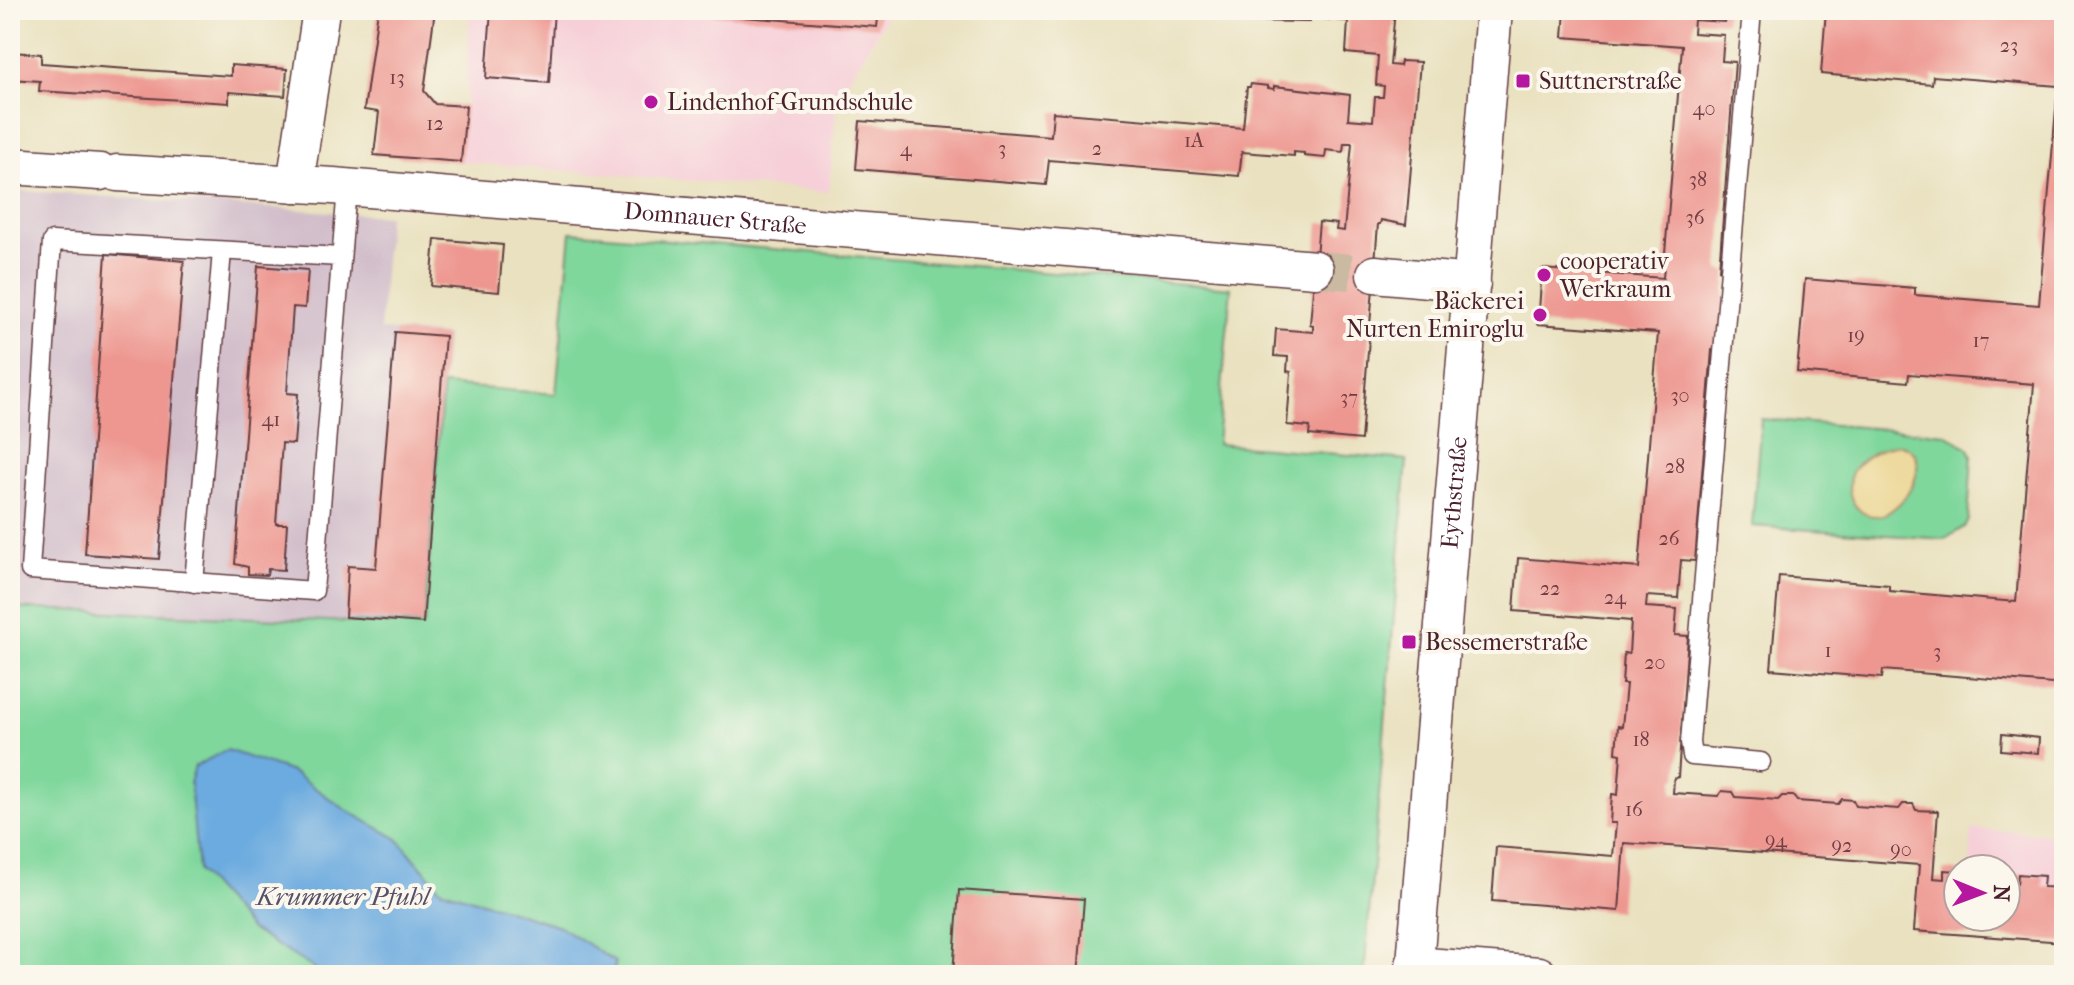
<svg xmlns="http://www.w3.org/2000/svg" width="2074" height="985" viewBox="0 0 2074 985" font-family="'IM FELL French Canon',serif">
<rect width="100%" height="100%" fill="#fbf7ec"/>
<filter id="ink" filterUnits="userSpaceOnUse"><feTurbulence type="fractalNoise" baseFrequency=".0125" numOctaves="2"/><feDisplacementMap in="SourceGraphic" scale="16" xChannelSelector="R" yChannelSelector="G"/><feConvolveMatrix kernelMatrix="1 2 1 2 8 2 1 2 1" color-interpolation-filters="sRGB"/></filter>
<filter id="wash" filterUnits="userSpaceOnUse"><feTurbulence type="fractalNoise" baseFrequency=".006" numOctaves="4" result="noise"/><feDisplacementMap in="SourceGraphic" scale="32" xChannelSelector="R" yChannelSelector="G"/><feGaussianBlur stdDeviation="1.8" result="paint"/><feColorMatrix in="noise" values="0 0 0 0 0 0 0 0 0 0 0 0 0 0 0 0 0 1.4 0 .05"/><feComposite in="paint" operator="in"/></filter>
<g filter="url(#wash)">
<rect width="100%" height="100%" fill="#e9e1bf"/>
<g fill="#f6cfd8">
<path d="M 469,10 L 891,10 L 837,99 L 829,192 L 461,162 L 466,106 Z"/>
<path d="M 1972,829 L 2064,835 L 2064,888 L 2006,883 L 2006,869 L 1970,869 Z"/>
</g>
<path fill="#d1bdca" d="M 10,190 L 388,216 L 380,330 L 446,335 L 425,625 L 10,608 Z"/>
<g fill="#7fd79c" stroke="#647b64" stroke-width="2">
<path d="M 571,232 L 1231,288 L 1217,444 L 1407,460 L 1364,975 L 614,975 L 615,962 L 559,926 L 440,889 L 398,839 L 346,810 L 250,929 L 325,975 L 10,975 L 10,608 L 424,625 L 443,385 L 556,394 Z"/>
<path d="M 1761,419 L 1946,434 L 1969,449 L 1972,455 L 1968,520 L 1964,527 L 1945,539 L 1752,526 Z"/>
</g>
<path fill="#eeda9e" stroke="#9c7c64" stroke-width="2" d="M 1896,444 C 1943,450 1903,517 1875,516 C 1853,516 1842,487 1854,469 C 1863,456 1881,448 1896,444 Z"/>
<path fill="#6cabdf" stroke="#5b6585" stroke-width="2" d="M 227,750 L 292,772 L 346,810 L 398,839 L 440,889 L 559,926 L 615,962 L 614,975 L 325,975 L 250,929 L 198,871 L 190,783 L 195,766 Z"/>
<g id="blocks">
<g fill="#ed9790">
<path d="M 378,10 L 435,10 L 424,91 L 435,104 L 466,106 L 461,162 L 374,155 L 379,112 L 364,110 Z"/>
<path d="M 491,10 L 554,10 L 549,83 L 486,78 Z"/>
<path d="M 704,10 L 879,10 L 877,27 L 703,14 Z"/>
<path d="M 1194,10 L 1395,10 L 1390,65 L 1400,66 L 1401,61 L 1420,62 L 1406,225 L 1381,220 L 1380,224 L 1378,224 L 1361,440 L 1309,435 L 1310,427 L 1287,425 L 1291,372 L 1287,371 L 1288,357 L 1274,356 L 1276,329 L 1313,332 L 1313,325 L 1310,324 L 1319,222 L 1337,224 L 1336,230 L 1344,231 L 1352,143 L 1344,143 L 1343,152 L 1326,150 L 1325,158 L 1304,156 L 1304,153 L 1294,152 L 1294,156 L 1242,152 L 1239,176 L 1049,160 L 1046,185 L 856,169 L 860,121 L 1051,136 L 1053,112 L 1243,128 L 1247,87 L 1250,87 L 1251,84 L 1268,86 L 1268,88 L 1274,89 L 1274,86 L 1350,95 L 1348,119 L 1373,121 L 1375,97 L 1383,97 L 1384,86 L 1376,85 L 1378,56 L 1346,53 L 1348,21 L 1310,18 L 1309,22 L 1249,21 Z"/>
<path d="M 1565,10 L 1726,10 L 1725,22 L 1694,20 L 1693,33 L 1724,35 L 1722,61 L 1735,62 L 1719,270 L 1727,271 L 1720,351 L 1712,350 L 1695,561 L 1681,560 L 1678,598 L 1647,596 L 1646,607 L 1677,609 L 1675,635 L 1688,636 L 1678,777 L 1674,779 L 1673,793 L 1718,796 L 1722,791 L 1733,792 L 1736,797 L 1778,800 L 1782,796 L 1793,796 L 1797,801 L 1838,804 L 1842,799 L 1853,800 L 1856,806 L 1899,809 L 1903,804 L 1913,804 L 1916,810 L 1938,811 L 1933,878 L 1944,879 L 1944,870 L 1958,871 L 1958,917 L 2006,917 L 2006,883 L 2017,884 L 2018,874 L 2044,876 L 2043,887 L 2064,888 L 2064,942 L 1914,931 L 1919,865 L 1684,847 L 1624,843 L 1619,911 L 1492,901 L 1496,847 L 1613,856 L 1616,823 L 1610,823 L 1612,794 L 1618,795 L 1621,754 L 1616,753 L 1618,726 L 1622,727 L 1626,684 L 1622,684 L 1624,653 L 1629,654 L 1631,621 L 1514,611 L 1518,558 L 1639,568 L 1658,333 L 1538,324 L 1542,269 L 1663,278 L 1682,46 L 1563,37 Z"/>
<path d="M 1826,10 L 2064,10 L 2064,685 L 1883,670 L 1882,678 L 1771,669 L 1779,576 L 1889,585 L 1889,591 L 2016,602 L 2034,384 L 1909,374 L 1908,382 L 1797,372 L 1805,279 L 1915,288 L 1915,295 L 2039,305 L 2058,86 L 1933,76 L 1932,84 L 1821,74 Z"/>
<path d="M 10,52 L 41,54 L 41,63 L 231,76 L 231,65 L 287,69 L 285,96 L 229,92 L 229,103 L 39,91 L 40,81 L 10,79 Z"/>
<path d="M 435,239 L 503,245 L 499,292 L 431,286 Z"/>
<path d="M 106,254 L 184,261 L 159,559 L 85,554 Z"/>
<path d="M 258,266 L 308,270 L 305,308 L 293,307 L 287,393 L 298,394 L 294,444 L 282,443 L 276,524 L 287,524 L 284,570 L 268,569 L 267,575 L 248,574 L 248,567 L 235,564 Z"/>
<path d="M 395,332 L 445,336 L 423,623 L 345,617 L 348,566 L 376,568 Z"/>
<path d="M 2002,734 L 2039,738 L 2038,753 L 2001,750 Z"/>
<path d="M 959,890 L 1084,899 L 1078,975 L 953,974 Z"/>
</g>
</g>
</g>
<g filter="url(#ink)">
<use href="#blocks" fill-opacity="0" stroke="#623c41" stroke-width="2"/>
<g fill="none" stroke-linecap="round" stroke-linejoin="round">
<path stroke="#c9baa1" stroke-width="36" stroke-dasharray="36 18" stroke-linecap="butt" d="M 1315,269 L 1375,274"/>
<g stroke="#623c41" stroke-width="21">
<g id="service">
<path d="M 1752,10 L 1690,742 L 1692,756 L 1761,762"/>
<path d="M 341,257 L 52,241 L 30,570 L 314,591 L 347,188"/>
<path d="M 194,583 L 222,251"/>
</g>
</g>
<g stroke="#623c41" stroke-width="39">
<g id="minor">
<path d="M 10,166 L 100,172"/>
<path id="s1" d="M 117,173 L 333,186 L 1315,269"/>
<path d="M 295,184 L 321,10"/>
<path d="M 1375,274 L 1472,283"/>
<path d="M 1414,965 L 1539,975"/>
<path id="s2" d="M 1414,975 L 1494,10"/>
</g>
</g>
<use href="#service" stroke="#fff" stroke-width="18"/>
<use href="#minor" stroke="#fff" stroke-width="36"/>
</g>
</g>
<g fill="#b5179e" stroke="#fbf7ec" stroke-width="3">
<rect x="1515" y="73" width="16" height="16" rx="4"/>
<circle cx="651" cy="102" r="8"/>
<circle cx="1544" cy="275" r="8"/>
<circle cx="1540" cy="315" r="8"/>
<rect x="1401" y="634" width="16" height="16" rx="4"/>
</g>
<g text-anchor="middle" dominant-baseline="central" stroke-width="8" stroke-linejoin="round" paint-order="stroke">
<g font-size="20" fill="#733d44">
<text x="2009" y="45">23</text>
<text x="397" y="77">13</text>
<text x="1704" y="108">40</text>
<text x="435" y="123">12</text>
<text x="1194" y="140">1A</text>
<text x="1002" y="148">3</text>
<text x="1097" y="148">2</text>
<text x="906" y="149">4</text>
<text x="1698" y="179">38</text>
<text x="1695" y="217">36</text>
<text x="1856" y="335">19</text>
<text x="1981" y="340">17</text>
<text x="1680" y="395">30</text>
<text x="1349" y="397">37</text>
<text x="271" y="419">41</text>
<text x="1675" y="466">28</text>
<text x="1669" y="538">26</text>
<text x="1550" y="588">22</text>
<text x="1615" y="597">24</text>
<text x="1828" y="650">1</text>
<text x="1937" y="651">3</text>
<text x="1655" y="662">20</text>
<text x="1641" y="739">18</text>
<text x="1634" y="809">16</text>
<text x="1776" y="840">94</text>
<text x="1842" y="845">92</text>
<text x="1901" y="849">90</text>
</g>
<g font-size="24" fill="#4a1f2b" stroke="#fbf7ec" text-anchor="start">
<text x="1539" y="81">Suttnerstraße</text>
<text x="667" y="102">Lindenhof-Grundschule</text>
<text x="1560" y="261">cooperativ<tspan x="1560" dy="28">Werkraum</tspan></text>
<text x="1524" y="301" text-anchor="end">Bäckerei<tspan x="1524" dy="28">Nurten Emiroglu</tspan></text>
<text x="1425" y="642">Bessemerstraße</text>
</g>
<g font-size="24" fill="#4a1f2b" stroke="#fbf7ec">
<text stroke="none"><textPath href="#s1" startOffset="600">Domnauer Straße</textPath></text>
<text stroke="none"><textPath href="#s2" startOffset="484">Eythstraße</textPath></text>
</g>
<g font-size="26" font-style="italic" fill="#56506a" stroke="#fbf7ec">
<text x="343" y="896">Krummer Pfuhl</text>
</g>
</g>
<rect width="2074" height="985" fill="none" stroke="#fbf7ec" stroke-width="40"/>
<g transform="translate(1982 893) rotate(91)"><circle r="38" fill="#fbf7ec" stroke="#b4a19f" stroke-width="2"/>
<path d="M0-6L14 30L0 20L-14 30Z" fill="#b5179e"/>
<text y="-12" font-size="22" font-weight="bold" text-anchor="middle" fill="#4a1f2b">N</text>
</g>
</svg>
